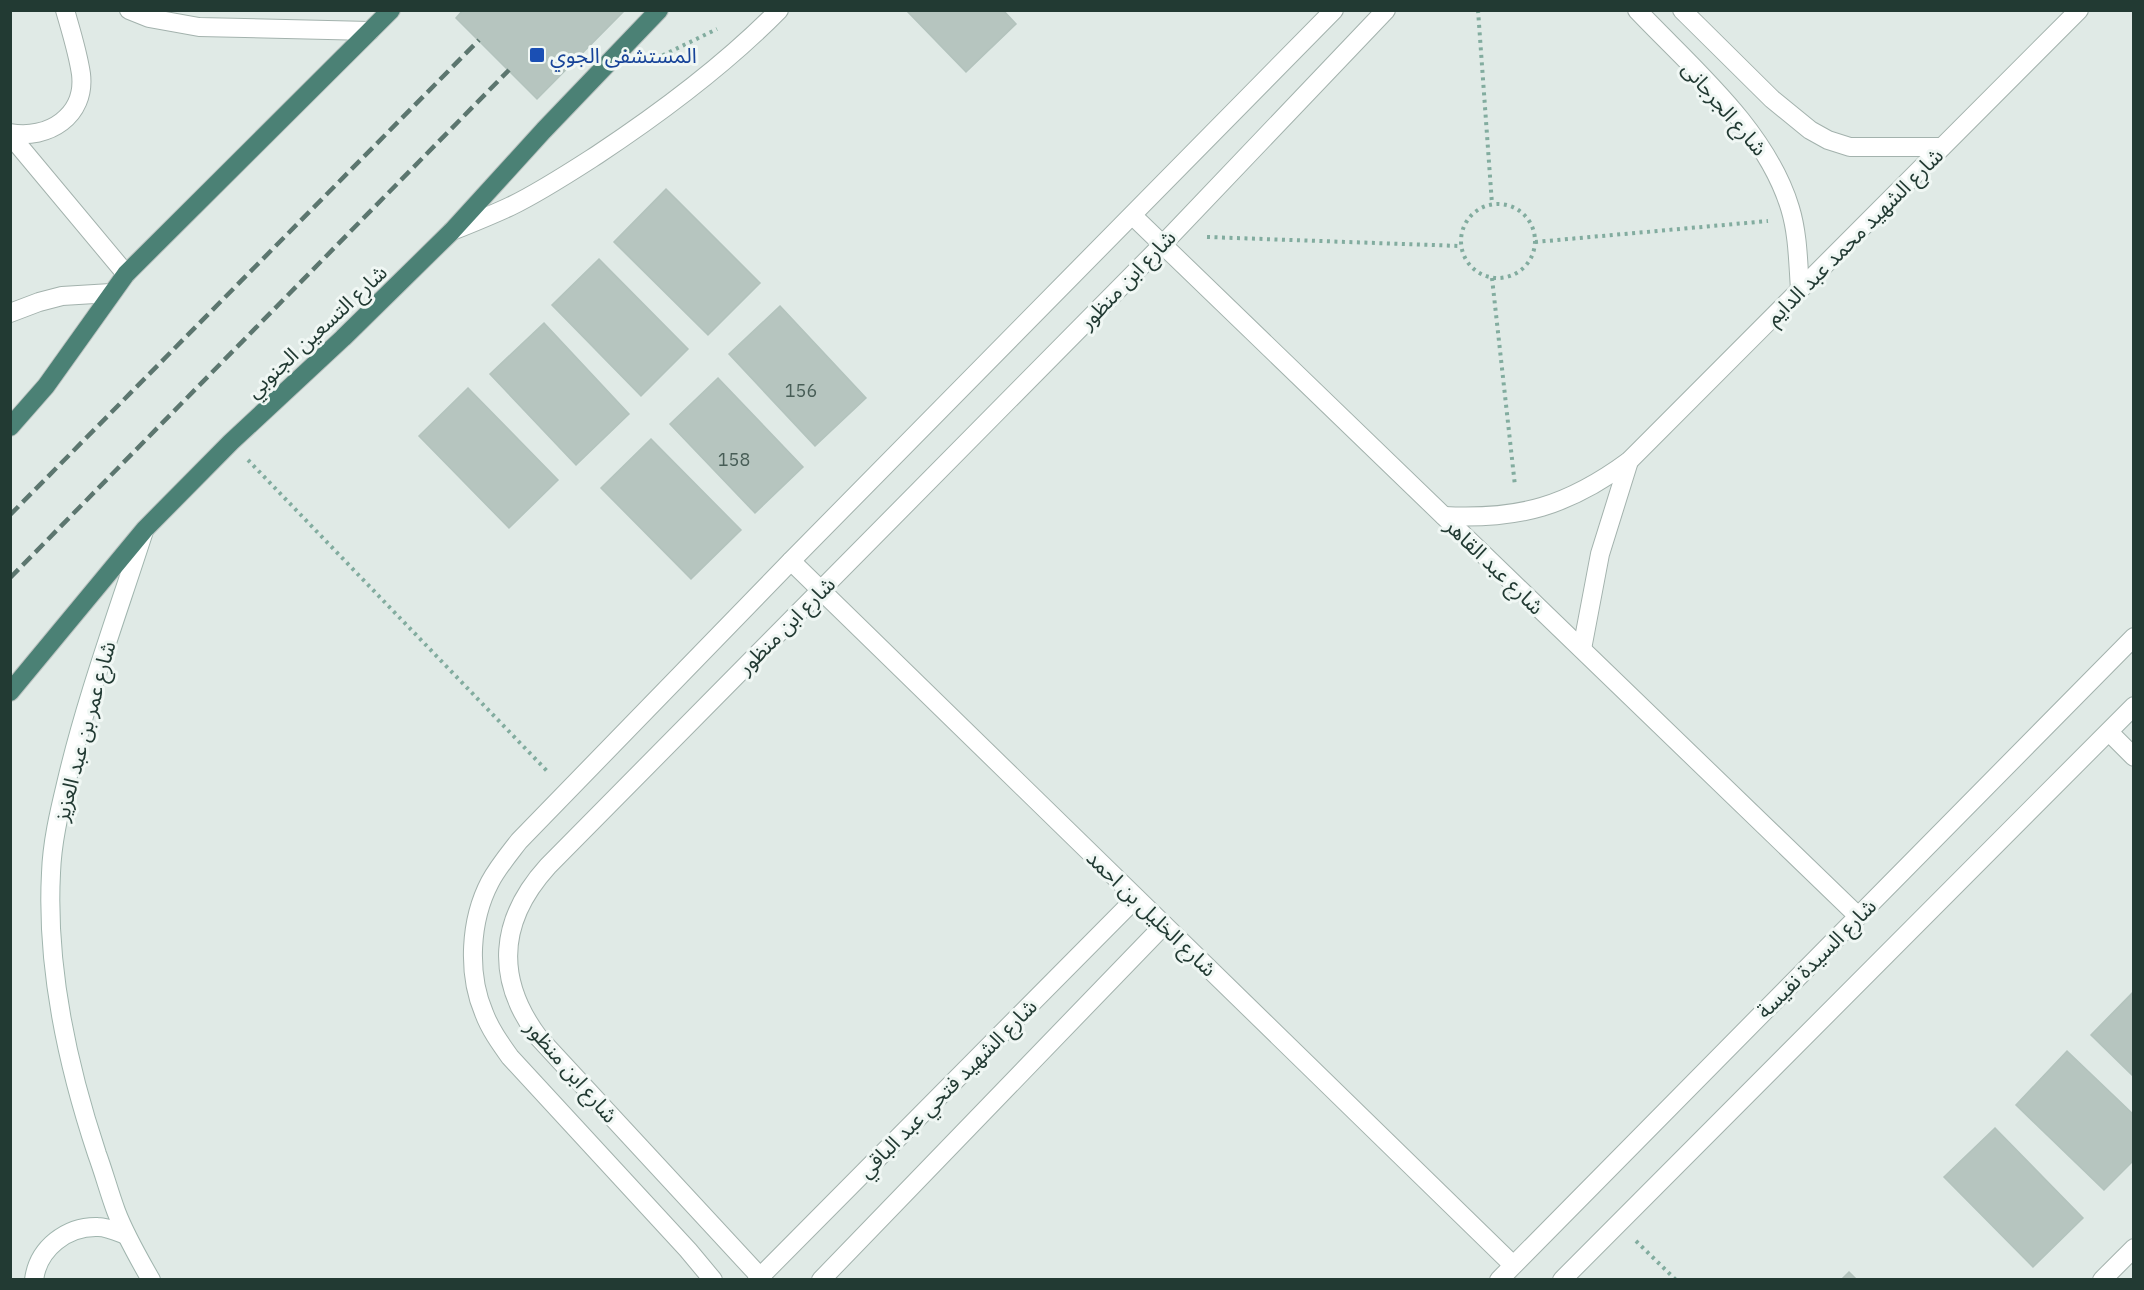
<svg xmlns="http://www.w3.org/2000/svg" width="2144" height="1290" viewBox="0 0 2144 1290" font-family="'IBM Plex Sans','Noto Sans Arabic',sans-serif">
<rect width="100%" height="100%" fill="#e0eae6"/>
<g fill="#b6c5bf" stroke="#b3c3bd" stroke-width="1.5">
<path d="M 463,10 L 625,10 L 537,99 L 456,18 Z"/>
<path d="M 906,10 L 1003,10 L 1016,24 L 966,72 Z"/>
<path d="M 666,189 L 760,283 L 708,335 L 614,242 Z"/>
<path d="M 599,259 L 688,349 L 641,396 L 552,305 Z"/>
<path d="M 780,306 L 866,398 L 815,446 L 729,354 Z"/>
<path d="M 544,323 L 629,414 L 576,465 L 490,374 Z"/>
<path d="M 718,378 L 803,467 L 755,513 L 670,424 Z"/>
<path d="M 468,388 L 558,480 L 509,528 L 419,436 Z"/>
<path d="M 651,439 L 741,530 L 691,579 L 601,488 Z"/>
<path d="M 2134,991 L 2134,1077 L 2091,1035 Z"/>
<path d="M 2067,1051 L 2134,1115 L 2134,1160 L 2104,1190 L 2016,1105 Z"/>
<path d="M 1995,1128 L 2083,1218 L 2033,1267 L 1944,1177 Z"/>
<path d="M 1849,1272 L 1857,1280 L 1841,1280 Z"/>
</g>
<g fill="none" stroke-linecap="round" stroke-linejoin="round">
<g stroke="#a3b2ad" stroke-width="20">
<g id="minor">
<path d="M 1637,10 C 1692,68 1766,129 1790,208 C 1798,234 1798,262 1800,289"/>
<path d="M 1682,10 L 1772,99 L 1810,130 L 1828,140 L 1850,147 L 1942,147"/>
<path d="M 1133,216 L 1858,916"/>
<path d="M 1444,516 C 1519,520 1568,506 1629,461 L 2079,10"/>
<path d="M 791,561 L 1513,1265"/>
<path d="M 1582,649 L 1600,554 L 1629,461"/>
<path d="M 2109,732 L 2134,757"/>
<path d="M 713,1280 L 688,1250 L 510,1057 C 500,1043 490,1029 484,1013 C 467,973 470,920 490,882 C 498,867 509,854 519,841 L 791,561 L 1334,10"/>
<path d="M 757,1280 L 1136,898"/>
<path d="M 763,1280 L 539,1038 C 494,978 499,920 548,866 L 1163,244 L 1386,10"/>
<path d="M 821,1280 L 1164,925"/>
<path d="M 2102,1280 L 2134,1248"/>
</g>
</g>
<g stroke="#a3b2ad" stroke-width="20">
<g id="tertiary">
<path d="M 129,10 L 149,18 L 199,27 L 370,31"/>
<path d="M 10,133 C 48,140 86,116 81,74 C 78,53 71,31 65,10"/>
<path d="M 10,135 L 126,274"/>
<path d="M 452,231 C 472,223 492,215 511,206 C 540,192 569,173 597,155 C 662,112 724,66 779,10"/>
<path d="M 10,313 L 39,302 L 62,296 L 111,293"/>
<path d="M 1499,1280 L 2134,637"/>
<path d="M 1562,1280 L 2134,706"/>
</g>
</g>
<g stroke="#a0b5ae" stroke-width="20">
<g id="secondary">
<path d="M 144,531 C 117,615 86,698 66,784 C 59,813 52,843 51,873 C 46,969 67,1064 97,1154 C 104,1173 109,1192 116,1211 C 125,1235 138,1257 151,1280"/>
<path d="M 34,1280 C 38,1248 67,1226 98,1227 C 107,1227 118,1232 126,1235"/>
</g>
</g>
<g stroke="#bdc4c2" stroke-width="20">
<g id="trunk">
<path d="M 10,427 L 46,386 L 126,274 L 391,10"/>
<path d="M 10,692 L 145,529 L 231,442 L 343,338 L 452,231 L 544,130 L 659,10"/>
</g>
</g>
<g stroke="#82ac9f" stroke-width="4" stroke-dasharray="3 4.5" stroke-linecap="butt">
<path d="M 1478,10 L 1492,204"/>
<path d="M 649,62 L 717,29"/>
<circle cx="1498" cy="241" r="37"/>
<path d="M 1207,237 L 1460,246"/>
<path d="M 1535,242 L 1768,221"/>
<path d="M 1492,278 L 1515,486"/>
<path d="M 248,460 L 548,772"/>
<path d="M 1636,1241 L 1676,1280"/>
</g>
<use href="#minor" stroke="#fff" stroke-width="18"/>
<use href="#tertiary" stroke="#fff" stroke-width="18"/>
<use href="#secondary" stroke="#fff" stroke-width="18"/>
<use href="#trunk" stroke="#4b8175" stroke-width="18"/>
<g stroke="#5c766f" stroke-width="4.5" stroke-dasharray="12 6" stroke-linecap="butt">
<path d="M 10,515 L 479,40"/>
<path d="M 10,578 L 509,70"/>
</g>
</g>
<rect fill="#1a4fb4" stroke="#f0f7f4" stroke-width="2" x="529" y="47" width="16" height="16" rx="3"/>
<g text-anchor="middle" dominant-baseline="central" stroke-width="6" stroke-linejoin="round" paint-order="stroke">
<g font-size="18" fill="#475d56">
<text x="801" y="390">156</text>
<text x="734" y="459">158</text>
</g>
<g font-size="21" fill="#164399" stroke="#f0f7f4" text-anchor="start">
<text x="550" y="55">المستشفى الجوي</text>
</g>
<g font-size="21" fill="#223a33" stroke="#f0f7f4">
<text transform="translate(1725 108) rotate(49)">شارع الجرجانى</text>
<text transform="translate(1854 236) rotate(-45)">شارع الشهيد محمد عبد الدايم</text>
<text transform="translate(1127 279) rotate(-46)">شارع ابن منظور</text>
<text transform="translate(316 331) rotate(-43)">شارع التسعين الجنوبي</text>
<text transform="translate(1495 566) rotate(44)">شارع عبد القاهر</text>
<text transform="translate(786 625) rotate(-45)">شارع ابن منظور</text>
<text transform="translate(84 731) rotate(-75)">شارع عمر بن عبد العزيز</text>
<text transform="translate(1152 913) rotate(44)">شارع الخليل بن احمد</text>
<text transform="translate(1816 958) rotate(-45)">شارع السيدة نفيسة</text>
<text transform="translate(572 1071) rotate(49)">شارع ابن منظور</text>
<text transform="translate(947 1088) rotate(-45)">شارع الشهيد فتحي عبد الباقي</text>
</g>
</g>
<rect width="2144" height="1290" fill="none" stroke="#223a33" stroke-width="24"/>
</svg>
